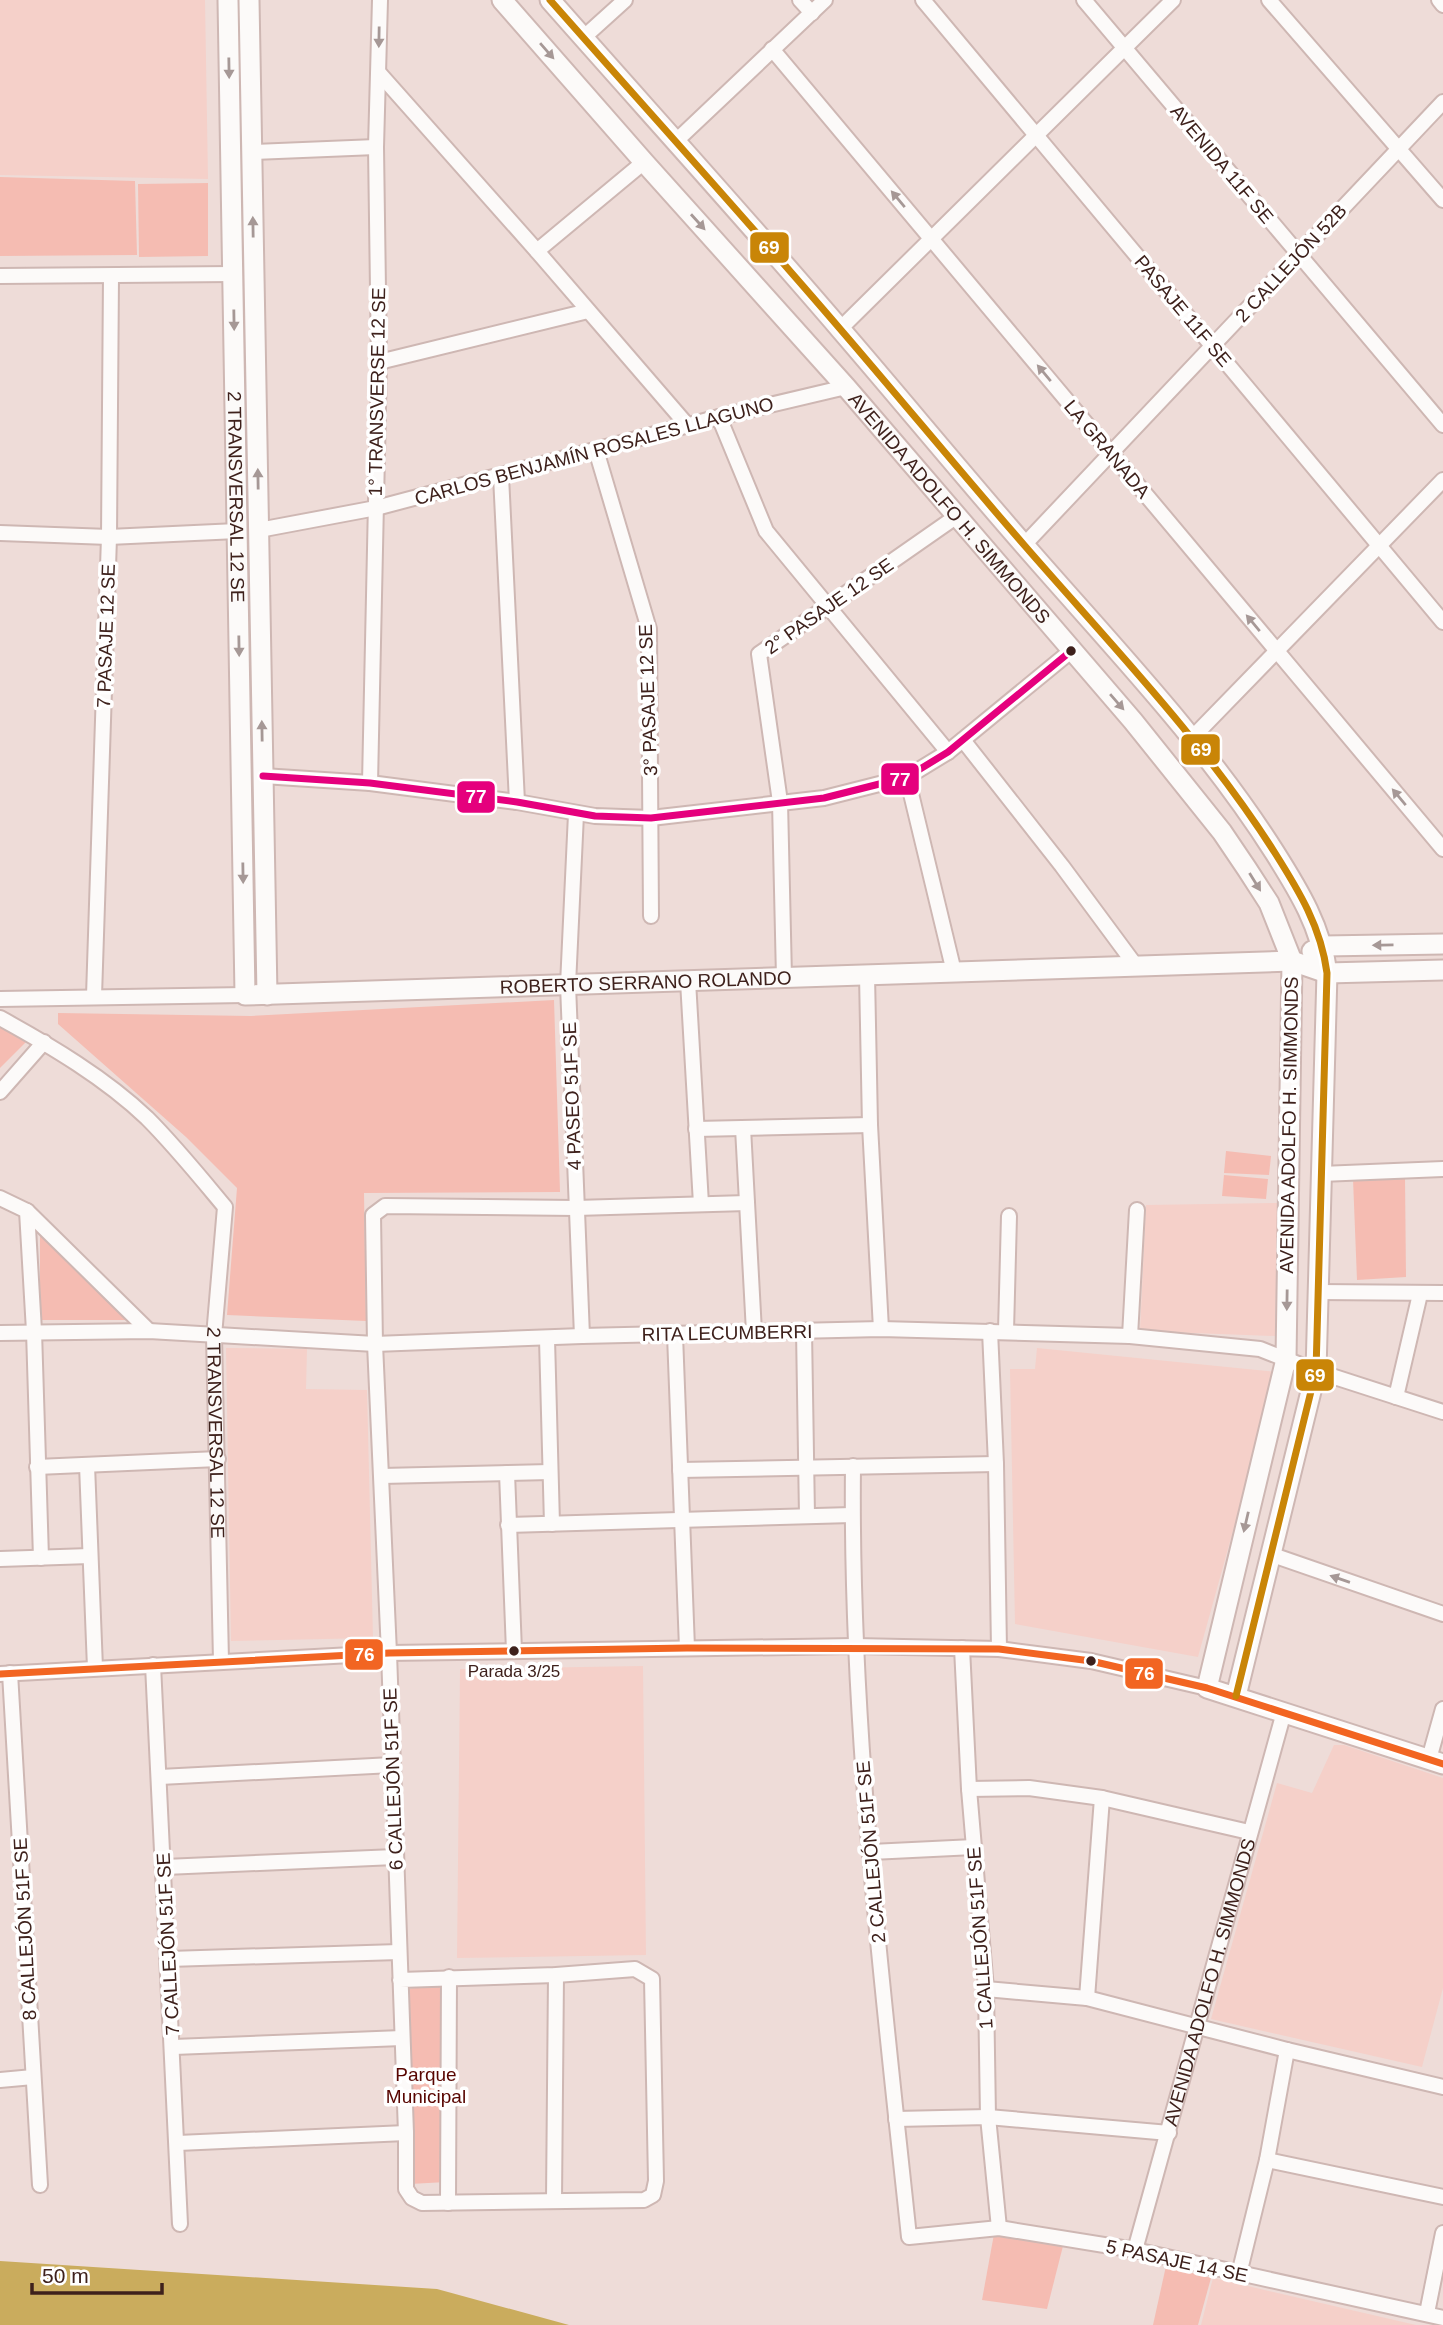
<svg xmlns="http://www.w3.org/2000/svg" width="1443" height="2325" viewBox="0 0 1443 2325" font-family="Helvetica,sans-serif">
<rect width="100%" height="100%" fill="#eedcd8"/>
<g fill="#f5d0c9">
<path d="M 0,0 L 205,0 L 208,179 L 0,175 Z"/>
<path d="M 1278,1203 L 1275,1336 L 1140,1331 L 1146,1205 Z"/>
<path d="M 226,1348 L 307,1349 L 306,1389 L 367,1390 L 373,1638 L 231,1641 Z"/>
<path d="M 1037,1348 L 1277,1372 L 1198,1657 L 1015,1624 L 1010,1369 L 1035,1369 Z"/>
<path d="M 643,1666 L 646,1955 L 457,1958 L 460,1669 Z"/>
<path d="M 1334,1745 L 1344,1745 L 1443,1778 L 1443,1988 L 1422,2067 L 1211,2019 L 1277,1783 L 1312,1793 Z"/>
<path d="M 1213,2278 L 1416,2325 L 1201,2325 Z"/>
</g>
<g fill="#f5bcb2">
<path d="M 0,177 L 135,181 L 137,255 L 0,256 Z"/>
<path d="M 208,183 L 208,256 L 139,257 L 138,184 Z"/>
<path d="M 554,1000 L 560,1192 L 364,1193 L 366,1321 L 227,1315 L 237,1188 L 186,1137 L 58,1024 L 58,1013 L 251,1016 Z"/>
<path d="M 0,1025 L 27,1041 L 0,1068 Z"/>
<path d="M 1226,1151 L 1271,1156 L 1269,1175 L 1224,1173 Z"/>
<path d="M 1224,1175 L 1268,1179 L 1266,1199 L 1222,1196 Z"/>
<path d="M 1405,1177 L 1406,1277 L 1357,1280 L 1353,1179 Z"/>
<path d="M 40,1231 L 128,1320 L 40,1320 Z"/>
<path d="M 445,1985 L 446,2182 L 410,2184 L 405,1989 Z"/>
<path d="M 994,2234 L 1063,2246 L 1047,2309 L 982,2300 Z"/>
<path d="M 1166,2266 L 1211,2278 L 1198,2325 L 1153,2325 Z"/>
</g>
<path fill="#caac5d" d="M 0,2261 L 437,2289 L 569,2325 L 0,2325 Z"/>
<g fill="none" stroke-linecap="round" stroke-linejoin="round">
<g stroke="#ceb7b3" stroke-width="18">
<g id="street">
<path d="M 800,0 L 812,13"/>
<path d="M 923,0 L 1443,622"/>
<path d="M 1084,0 L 1443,425"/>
<path d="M 1269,0 L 1443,200"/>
<path d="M 1439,0 L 1443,5"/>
<path d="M 583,38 L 625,0"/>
<path d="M 772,49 L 1443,849"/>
<path d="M 379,73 L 537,251 L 688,426"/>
<path d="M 675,142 L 825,0"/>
<path d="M 252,152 L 376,147"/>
<path d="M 537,251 L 644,162"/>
<path d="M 0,276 L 233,274"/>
<path d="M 840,329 L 1173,0"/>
<path d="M 379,362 L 588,311"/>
<path d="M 719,417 L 766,531 L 948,752"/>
<path d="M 596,450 L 649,629 L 651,916"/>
<path d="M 501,476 L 517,802"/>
<path d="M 259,530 L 376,508 L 719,417 L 846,387"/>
<path d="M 0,533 L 109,537 L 237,531"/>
<path d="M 1024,545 L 1443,102"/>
<path d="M 1192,738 L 1443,480"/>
<path d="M 963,740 L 1062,866 L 1136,966"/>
<path d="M 263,776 L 370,783 L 517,802 L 595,816 L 651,818 L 824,798 L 907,777 L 948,752 L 1071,651"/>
<path d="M 907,777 L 954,972"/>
<path d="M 370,783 L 379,362 L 376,147 L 380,0"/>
<path d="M 576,814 L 568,985 L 582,1336"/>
<path d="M 867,975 L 870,1125 L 881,1329"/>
<path d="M 784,978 L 780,802 L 759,654 L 957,516"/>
<path d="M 688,981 L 701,1204"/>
<path d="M 94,996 L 109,537 L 111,276"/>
<path d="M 0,999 L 245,995"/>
<path id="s1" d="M 0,1018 C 51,1046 105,1078 147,1118 C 175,1146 200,1177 225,1207 L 214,1336 L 221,1661"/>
<path d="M 0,1092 L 44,1042"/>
<path d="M 743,1128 L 754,1332"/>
<path d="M 696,1129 L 870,1125"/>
<path d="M 1321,1174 L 1443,1169"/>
<path d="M 0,1198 L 27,1211 L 34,1331 L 41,1558"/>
<path d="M 27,1211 L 149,1331"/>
<path d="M 1318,1292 L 1443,1293"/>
<path d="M 804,1331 L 807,1516"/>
<path d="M 990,1331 L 996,1464 L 999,1649"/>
<path d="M 1006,1331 L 1009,1216"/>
<path d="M 0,1333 L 149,1331 L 375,1344 L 582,1336 L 881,1329 L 1130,1336 L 1260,1349 L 1316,1371 L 1443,1412"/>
<path d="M 675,1335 L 687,1648"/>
<path d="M 1130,1336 L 1137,1210"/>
<path d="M 547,1339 L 552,1524"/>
<path d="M 1396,1397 L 1420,1294"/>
<path d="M 87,1465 L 95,1668"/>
<path d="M 853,1466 C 850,1724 882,1981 909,2237 L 999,2228 L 1135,2250 L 1443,2318"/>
<path d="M 37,1467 L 218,1459"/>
<path d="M 680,1470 L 996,1464"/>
<path d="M 507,1473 L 514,1651"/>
<path d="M 382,1476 L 550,1472"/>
<path d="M 508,1525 L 852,1515"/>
<path d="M 1270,1554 L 1443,1614"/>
<path d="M 0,1559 L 90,1556"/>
<path d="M 962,1648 L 969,1789 L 986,1989 L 988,2117 L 999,2228"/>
<path d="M 153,1665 L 180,2224"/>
<path d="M 10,1673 L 40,2185"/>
<path d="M 0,1674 L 389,1653 L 855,1646 L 999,1649 L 1091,1661 L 1207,1688"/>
<path d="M 1429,1759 L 1443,1709"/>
<path d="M 160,1777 L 392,1765"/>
<path d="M 969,1789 L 1029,1788 L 1102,1798 L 1249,1832"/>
<path d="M 871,1852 L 974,1847"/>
<path d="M 165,1867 L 395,1857"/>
<path d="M 169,1959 L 399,1952"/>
<path d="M 400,1980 L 556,1975 L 635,1969 L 652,1979 L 656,2181 L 653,2195 L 644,2200 L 422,2203 L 412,2198 L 406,2189 L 406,2133 L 389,1653 L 375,1344 L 373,1215 L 385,1206 L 576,1208 L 747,1203"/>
<path d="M 986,1989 L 1087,1998 L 1287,2050 L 1443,2087"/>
<path d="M 1087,1998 L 1102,1798"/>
<path d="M 174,2047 L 402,2038"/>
<path d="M 0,2080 L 33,2077"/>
<path d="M 896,2119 L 988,2117 L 1169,2133"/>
<path d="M 178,2143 L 406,2133"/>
<path d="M 1267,2160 L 1443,2197"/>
<path d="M 554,2200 L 556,1975"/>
<path d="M 448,2203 L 449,1977"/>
<path id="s2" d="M 1135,2250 L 1284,1712"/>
<path d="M 1239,2274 L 1267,2160 L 1287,2050"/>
<path d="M 1427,2313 L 1443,2233"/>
</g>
</g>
<g stroke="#ceb7b3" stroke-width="23">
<g id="secondary">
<path id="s3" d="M 228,0 L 245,995 L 1292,961 L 1327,973 L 1443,970"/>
<path d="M 249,0 L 267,995"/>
<path id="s4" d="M 502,0 L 644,162 L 846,387 L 1133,721 L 1222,832 L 1247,869 L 1269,903 L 1292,961 L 1286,1359 L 1207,1688 L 1443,1764"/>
<path d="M 550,0 C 647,110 746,219 841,330 C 903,402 963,475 1025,546 C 1111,645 1204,741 1275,853 C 1299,891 1321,927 1327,973 L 1316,1371 L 1236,1696"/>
<path d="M 1312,951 L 1324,946 L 1443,944"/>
</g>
</g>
<use href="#street" stroke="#fcfaf9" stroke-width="14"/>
<use href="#secondary" stroke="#fcfaf9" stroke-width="19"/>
<g stroke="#fff" stroke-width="12">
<path id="bus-1" d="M 0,1674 L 389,1653 L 687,1648 L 999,1649 L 1091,1661 L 1207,1688 L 1443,1764"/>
</g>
<g stroke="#fff" stroke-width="12">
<path id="bus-2" d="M 550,0 C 647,110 746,219 841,330 C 903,402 963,475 1025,546 C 1111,645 1204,741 1275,853 C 1299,891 1321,927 1327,973 L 1316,1371 L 1236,1696"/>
</g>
<g stroke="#fff" stroke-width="12">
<path id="bus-3" d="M 263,776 L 370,783 L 517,802 L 595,816 L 651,818 L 824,798 L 907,777 L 948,752 L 1071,651"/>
</g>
<use href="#bus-1" stroke="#f26522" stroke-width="7"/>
<use href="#bus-2" stroke="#c98507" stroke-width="7"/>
<use href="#bus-3" stroke="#e5007d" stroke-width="7"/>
</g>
<defs><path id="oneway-solid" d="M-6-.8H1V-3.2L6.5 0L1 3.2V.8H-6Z" transform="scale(1.75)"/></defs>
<g fill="#a69896">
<use href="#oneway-solid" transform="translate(379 37) rotate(91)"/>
<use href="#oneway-solid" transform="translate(547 51) rotate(49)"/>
<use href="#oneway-solid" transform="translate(229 68) rotate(89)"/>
<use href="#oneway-solid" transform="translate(898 199) rotate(-130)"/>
<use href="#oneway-solid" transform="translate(698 222) rotate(48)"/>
<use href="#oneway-solid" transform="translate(253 227) rotate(-91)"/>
<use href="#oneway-solid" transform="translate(234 320) rotate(89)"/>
<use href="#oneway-solid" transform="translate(1044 373) rotate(-130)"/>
<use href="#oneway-solid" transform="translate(258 479) rotate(-91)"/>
<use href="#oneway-solid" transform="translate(1253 623) rotate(-130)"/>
<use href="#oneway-solid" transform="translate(239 646) rotate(89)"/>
<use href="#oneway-solid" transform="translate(1117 702) rotate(49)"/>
<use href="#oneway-solid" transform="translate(262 731) rotate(-91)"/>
<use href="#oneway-solid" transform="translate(1399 797) rotate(-130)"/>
<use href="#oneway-solid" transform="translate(243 873) rotate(89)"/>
<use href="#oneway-solid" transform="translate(1255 882) rotate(58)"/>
<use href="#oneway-solid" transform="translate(1383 945) rotate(179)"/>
<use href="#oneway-solid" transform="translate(1287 1300) rotate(91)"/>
<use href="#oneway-solid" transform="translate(1246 1522) rotate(103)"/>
<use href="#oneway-solid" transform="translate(1340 1579) rotate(-161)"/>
</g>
<g fill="#3e211c" stroke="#fff" stroke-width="2.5">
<circle cx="1071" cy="651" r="6"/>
<circle cx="514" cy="1651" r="6"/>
<circle cx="1091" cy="1661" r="6"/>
</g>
<g text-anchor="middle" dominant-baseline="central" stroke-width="7" stroke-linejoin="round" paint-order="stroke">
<g font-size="17" fill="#3e211c" stroke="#fff">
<text x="514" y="1671">Parada 3/25</text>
</g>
<g font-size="19" fill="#3e211c" stroke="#fff">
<text transform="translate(1222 164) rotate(50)">AVENIDA 11F SE</text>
<text transform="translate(1291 263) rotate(-47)">2 CALLEJÓN 52B</text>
<text transform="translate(1183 311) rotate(50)">PASAJE 11F SE</text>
<text transform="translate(377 392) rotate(-89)">1° TRANSVERSE 12 SE</text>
<text transform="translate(1107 449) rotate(50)">LA GRANADA</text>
<text transform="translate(594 451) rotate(-15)">CARLOS BENJAMÍN ROSALES LLAGUNO</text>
<text stroke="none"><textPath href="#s3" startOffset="497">2 TRANSVERSAL 12 SE</textPath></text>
<text stroke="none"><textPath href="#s4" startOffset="677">AVENIDA ADOLFO H. SIMMONDS</textPath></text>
<text transform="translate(829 606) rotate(-35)">2° PASAJE 12 SE</text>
<text transform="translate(106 636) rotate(-88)">7 PASAJE 12 SE</text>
<text transform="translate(648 700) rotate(-92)">3° PASAJE 12 SE</text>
<text stroke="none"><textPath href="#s3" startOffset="1396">ROBERTO SERRANO ROLANDO</textPath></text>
<text transform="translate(572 1096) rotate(-92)">4 PASEO 51F SE</text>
<text transform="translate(1289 1125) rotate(-89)">AVENIDA ADOLFO H. SIMMONDS</text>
<text transform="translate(727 1333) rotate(-1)">RITA LECUMBERRI</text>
<text stroke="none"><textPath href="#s1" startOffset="523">2 TRANSVERSAL 12 SE</textPath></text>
<text transform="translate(393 1779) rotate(-92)">6 CALLEJÓN 51F SE</text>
<text transform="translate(871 1852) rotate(-95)">2 CALLEJÓN 51F SE</text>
<text transform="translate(25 1929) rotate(-93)">8 CALLEJÓN 51F SE</text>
<text transform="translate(980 1938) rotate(-94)">1 CALLEJÓN 51F SE</text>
<text transform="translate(168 1944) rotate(-93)">7 CALLEJÓN 51F SE</text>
<text stroke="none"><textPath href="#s2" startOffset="278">AVENIDA ADOLFO H. SIMMONDS</textPath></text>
<text transform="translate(1177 2261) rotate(12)">5 PASAJE 14 SE</text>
</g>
<g font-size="19" fill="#580501" stroke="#fff">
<text x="426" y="2074">Parque<tspan x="426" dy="22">Municipal</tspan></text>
</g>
</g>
<g stroke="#fff" stroke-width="2.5">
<rect x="749" y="231" width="41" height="33" rx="7" fill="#c98507"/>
<rect x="1180" y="733" width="41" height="33" rx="7" fill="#c98507"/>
<rect x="880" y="762" width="40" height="34" rx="7" fill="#e5007d"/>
<rect x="456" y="780" width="40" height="34" rx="7" fill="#e5007d"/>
<rect x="1295" y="1358" width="40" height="34" rx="7" fill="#c98507"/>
<rect x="344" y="1638" width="40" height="33" rx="7" fill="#f26522"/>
<rect x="1124" y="1657" width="40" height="33" rx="7" fill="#f26522"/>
</g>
<g font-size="19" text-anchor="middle" font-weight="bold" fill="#fff">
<text x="769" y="254">69</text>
<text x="1201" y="756">69</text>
<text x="900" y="786">77</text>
<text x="476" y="803">77</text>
<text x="1315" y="1382">69</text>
<text x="364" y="1661">76</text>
<text x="1144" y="1680">76</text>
</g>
<path d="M32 2283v10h130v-10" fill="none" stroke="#3e211c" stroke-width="3.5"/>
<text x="42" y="2283" font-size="21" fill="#3e211c" stroke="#ffffff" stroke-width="5" paint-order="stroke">50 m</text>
</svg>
